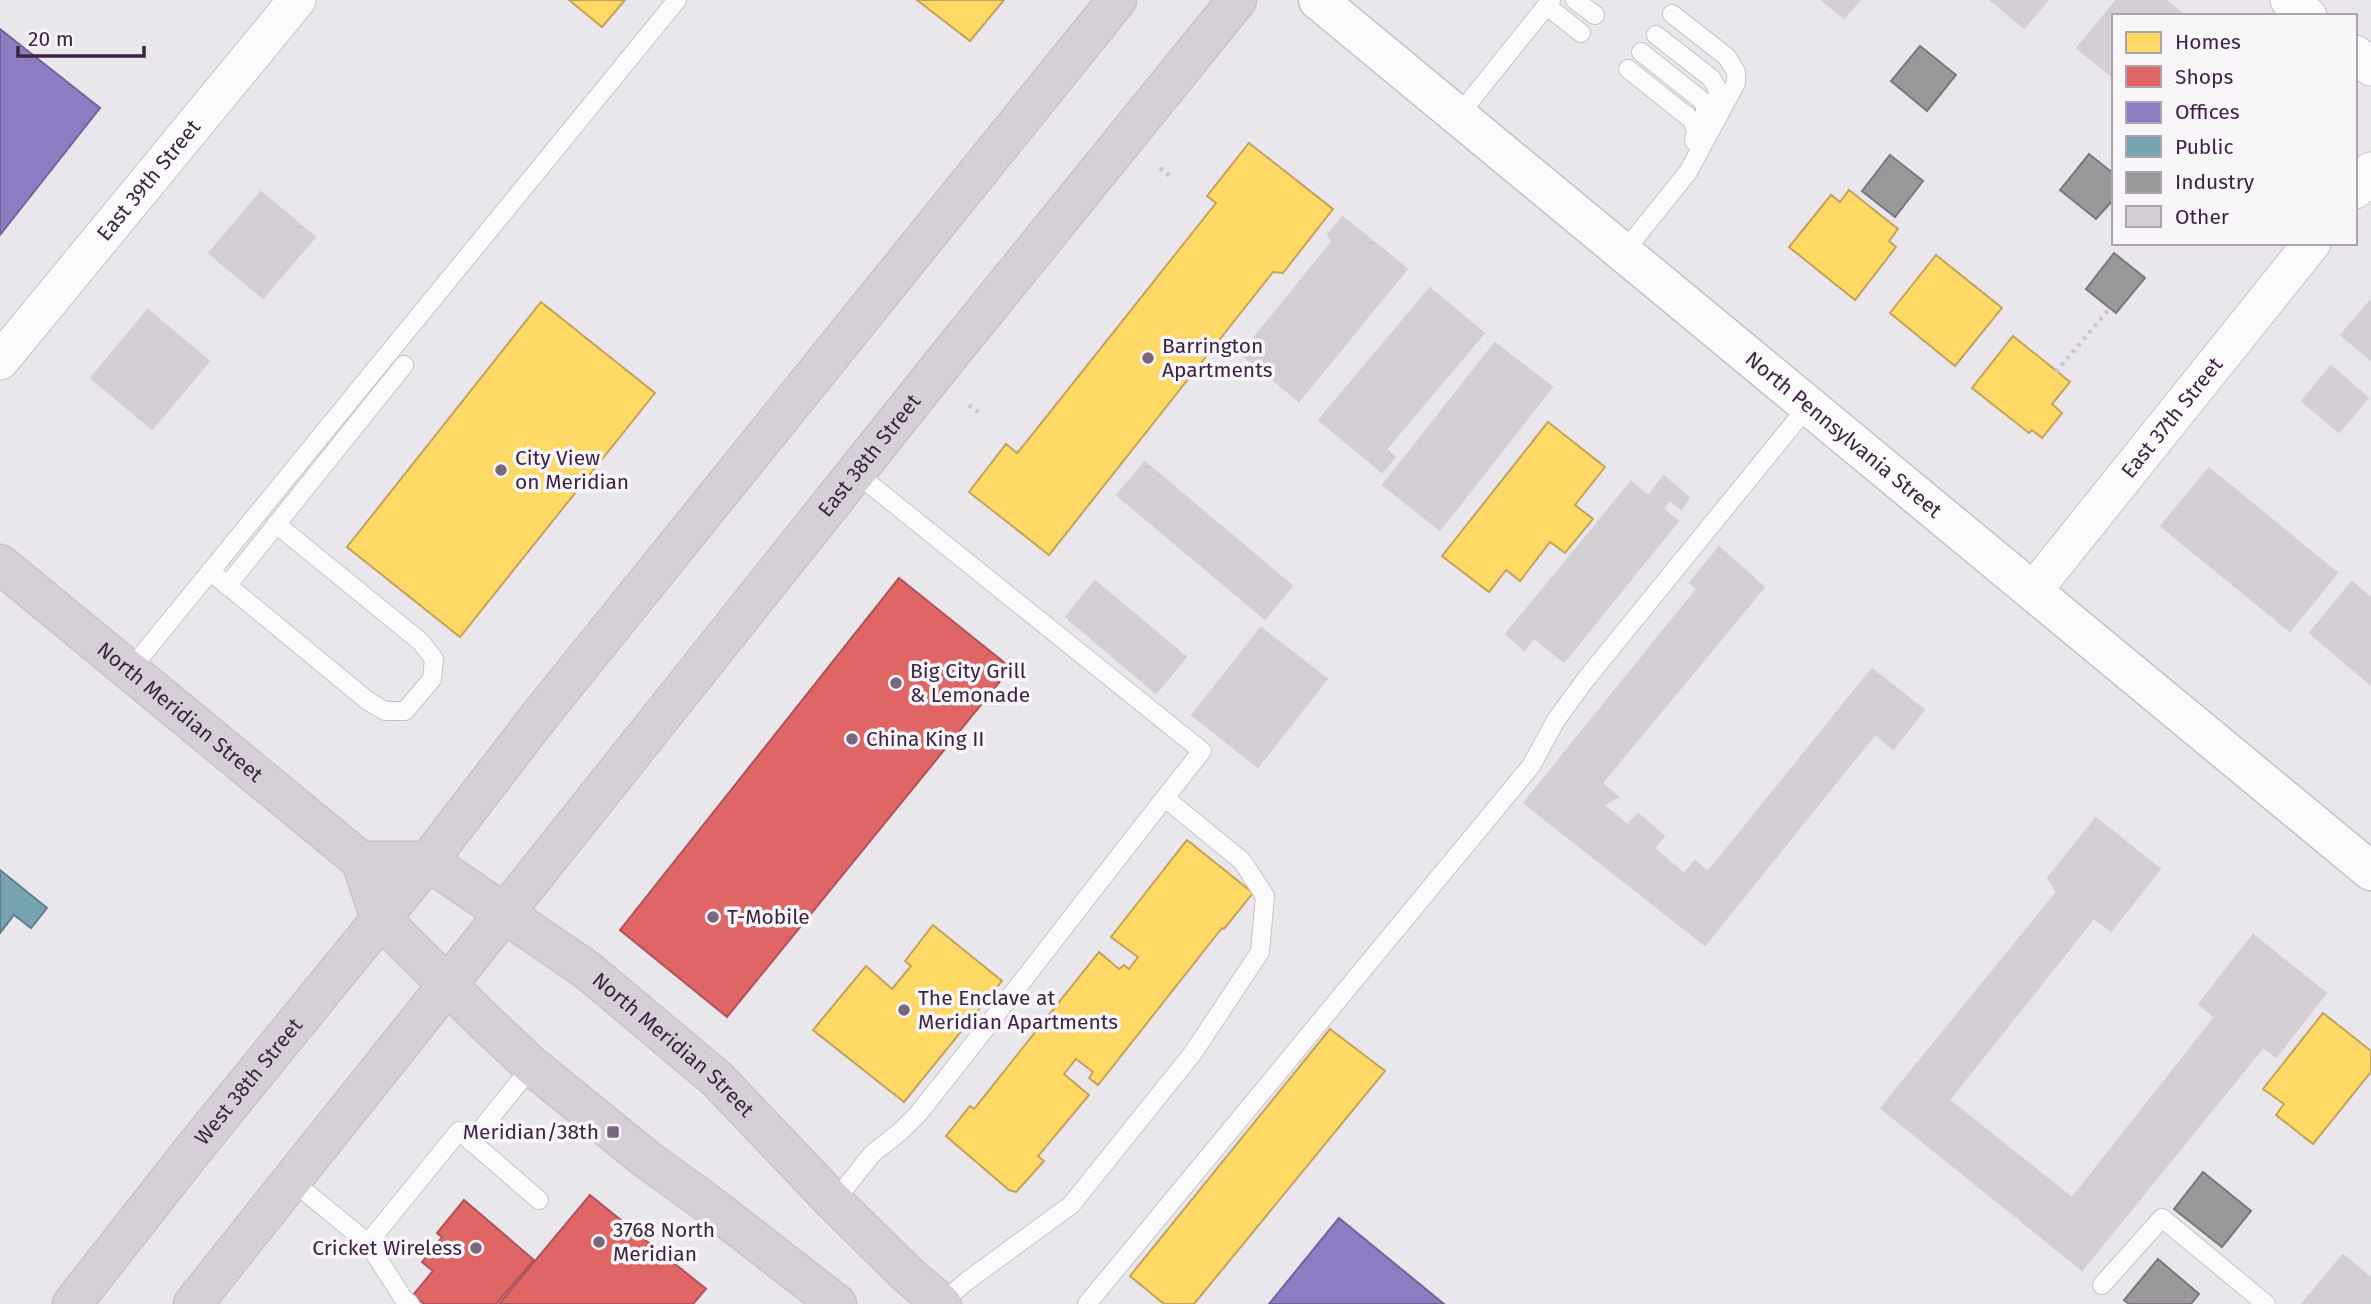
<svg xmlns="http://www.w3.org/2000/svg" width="2371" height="1304" viewBox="0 0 2371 1304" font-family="'Fira Sans',sans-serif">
<rect width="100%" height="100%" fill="#eae7ec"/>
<g fill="#ffd966" stroke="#c4a25b" stroke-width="2">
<path d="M 569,0 L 625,0 L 602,27 Z"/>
<path d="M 917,0 L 1004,0 L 970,41 Z"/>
<path d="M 1249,143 L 1333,209 L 1283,273 L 1273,272 L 1049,555 L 969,492 L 1006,444 L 1017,453 L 1023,446 L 1216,203 L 1207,196 Z"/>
<path d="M 1849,190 L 1898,229 L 1889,241 L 1896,247 L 1855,300 L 1789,247 L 1831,195 L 1840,202 Z"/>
<path d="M 1936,255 L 2002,308 L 1955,366 L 1890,313 Z"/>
<path d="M 541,302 L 655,393 L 460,637 L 347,547 Z"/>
<path d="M 2013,336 L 2070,382 L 2052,404 L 2062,413 L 2042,438 L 2032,430 L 2029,433 L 1972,388 Z"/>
<path d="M 1548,422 L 1605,467 L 1575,505 L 1593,519 L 1565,553 L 1550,542 L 1520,581 L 1506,570 L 1489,592 L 1442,556 Z"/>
<path d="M 1187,840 L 1253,893 L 1224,929 L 1222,928 L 1098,1085 L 1089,1078 L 1093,1072 L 1076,1059 L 1064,1074 L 1089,1095 L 1038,1156 L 1044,1161 L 1016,1192 L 1009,1190 L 946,1136 L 970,1106 L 974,1109 L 1099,952 L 1119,969 L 1124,965 L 1129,969 L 1138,957 L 1111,937 Z"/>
<path d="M 933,925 L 1002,981 L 904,1102 L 813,1030 L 866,966 L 892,989 L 911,966 L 905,961 Z"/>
<path d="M 2323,1013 L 2371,1051 L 2371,1072 L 2313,1144 L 2276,1115 L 2284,1104 L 2263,1089 Z"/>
<path d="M 1330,1029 L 1385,1071 L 1194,1304 L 1164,1304 L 1130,1276 Z"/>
</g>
<g fill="#e06666" stroke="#af525b" stroke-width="2">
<path d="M 899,578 L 1011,668 L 727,1017 L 620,930 Z"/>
<path d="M 590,1195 L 706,1289 L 693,1304 L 499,1304 Z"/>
<path d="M 464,1200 L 534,1260 L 496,1304 L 424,1304 L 413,1295 L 433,1271 L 422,1262 L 442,1237 L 437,1233 Z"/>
</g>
<g fill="#8e7cc3" stroke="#75619c" stroke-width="2">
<path d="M 0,29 L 100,108 L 0,235 Z"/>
<path d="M 1339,1218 L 1444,1304 L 1269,1304 Z"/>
</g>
<path fill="#76a5af" stroke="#657e8e" stroke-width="2" d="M 0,870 L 47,908 L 31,928 L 14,915 L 0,933 Z"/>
<g fill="#999" stroke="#7d767f" stroke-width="2">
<path d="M 1920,46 L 1956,75 L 1927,111 L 1891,81 Z"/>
<path d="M 2089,154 L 2114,174 L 2114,199 L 2096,219 L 2060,190 Z"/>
<path d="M 1890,155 L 1923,181 L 1895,217 L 1862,191 Z"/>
<path d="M 2114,253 L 2145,278 L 2116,313 L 2086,289 Z"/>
<path d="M 2203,1172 L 2251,1211 L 2222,1247 L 2174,1209 Z"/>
<path d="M 2158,1259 L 2199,1294 L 2191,1304 L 2129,1304 L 2124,1300 Z"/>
</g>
<g fill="#d2ced3" stroke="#d3d0d5" stroke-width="2">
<path d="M 1822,0 L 1860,0 L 1844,18 Z"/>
<path d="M 1991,0 L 2048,0 L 2024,28 Z"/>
<path d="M 2117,0 L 2166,0 L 2185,16 L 2114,16 L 2114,78 L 2077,48 Z"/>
<path d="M 261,192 L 315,237 L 263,298 L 209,253 Z"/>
<path d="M 1343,217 L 1407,269 L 1299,401 L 1241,354 L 1332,242 L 1328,234 Z"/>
<path d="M 1430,288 L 1484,333 L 1386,449 L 1395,457 L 1382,472 L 1319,420 Z"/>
<path d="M 2371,300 L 2371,360 L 2341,335 Z"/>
<path d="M 148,310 L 209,361 L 152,429 L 91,378 Z"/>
<path d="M 1495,343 L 1552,387 L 1440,530 L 1383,485 Z"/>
<path d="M 2331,366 L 2368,398 L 2339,432 L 2302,401 Z"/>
<path d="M 1145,462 L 1292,586 L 1265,619 L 1117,495 Z"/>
<path d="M 2209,468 L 2337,573 L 2290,631 L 2161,526 Z"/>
<path d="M 1664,476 L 1689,498 L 1681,509 L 1670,500 L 1663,509 L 1678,521 L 1564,662 L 1534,638 L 1524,650 L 1506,634 L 1631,482 L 1648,496 Z"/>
<path d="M 1719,547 L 1764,587 L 1602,783 L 1618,797 L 1603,805 L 1628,825 L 1638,814 L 1664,836 L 1654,848 L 1684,874 L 1695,861 L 1708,872 L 1872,669 L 1924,710 L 1893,749 L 1875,734 L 1705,945 L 1524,803 L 1697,589 L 1690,583 Z"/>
<path d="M 1095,581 L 1186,657 L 1156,693 L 1066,617 Z"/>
<path d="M 2352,582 L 2371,598 L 2371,685 L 2310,633 Z"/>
<path d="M 1261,628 L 1327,679 L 1258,767 L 1192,715 Z"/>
<path d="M 2096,818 L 2160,869 L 2111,931 L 2094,918 L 1949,1100 L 2072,1198 L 2215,1017 L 2199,1004 L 2253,935 L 2326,993 L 2276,1057 L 2263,1047 L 2082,1270 L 1881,1108 L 2057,892 L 2048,878 Z"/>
<path d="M 2343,1255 L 2371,1278 L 2371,1304 L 2302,1304 Z"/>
</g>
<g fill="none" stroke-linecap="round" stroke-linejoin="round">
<g stroke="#c6c3c8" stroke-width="20">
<g id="lane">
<path d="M 1575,0 L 1595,15"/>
<path d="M 1547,6 L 1581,33"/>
<path d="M 1656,35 L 1711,78 C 1720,90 1719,97 1714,111"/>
<path d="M 1641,52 L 1705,103 L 1705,115 L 1702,125"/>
<path d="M 1628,69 L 1692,120 L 1696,131 L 1694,141"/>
<path d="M 1458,116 L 1551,0"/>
<path d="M 1623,253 L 1688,172 L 1736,83 L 1736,72 L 1727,57 L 1672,14"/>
<path d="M 210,571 L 368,701 L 385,711 L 405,711 L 432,679 L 434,659 L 421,642 L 276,524"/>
<path d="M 227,586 L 404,365"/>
<path d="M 129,671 L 677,0"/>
<path d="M 471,1142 L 532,1066"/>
<path d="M 291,1180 L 368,1243 L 403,1298 L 410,1304"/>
<path d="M 834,1202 L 872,1154 L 901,1131 L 918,1114 C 1014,994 1106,871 1202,751 L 856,473"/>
<path d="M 368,1243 L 459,1131 L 539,1200"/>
<path d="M 2102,1285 L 2162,1218 L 2266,1304"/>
<path d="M 941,1303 L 967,1281 L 1071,1205 L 1193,1053 L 1260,952 L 1265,896 L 1242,861 L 1165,798"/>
<path d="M 1087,1304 L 1531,766 L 1556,720 L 1586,679 L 1808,406"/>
</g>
</g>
<g stroke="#c6c3c8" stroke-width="39">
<g id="street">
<path d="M 2289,0 L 2308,16"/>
<path d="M 2355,54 L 2371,67"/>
<path d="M 2355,190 L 2371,171"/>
<path id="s1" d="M 0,361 L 297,0"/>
<path id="s2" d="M 2033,591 L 2312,243"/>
</g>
</g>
<g stroke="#c4bfc6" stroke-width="41">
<g id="secondary">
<path id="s3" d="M 1318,0 L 2371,871"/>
</g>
</g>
<g stroke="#c9c2cb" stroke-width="41">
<g id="primary">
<path id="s4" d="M 0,564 L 361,861 L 380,918 L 485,1022 L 532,1066 L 645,1158 L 707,1203 L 837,1304"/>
<path id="s5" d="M 361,861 L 428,861 L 587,970 L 717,1079 L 834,1202 L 907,1274 L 942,1304"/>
<path id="s6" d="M 72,1304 L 196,1146 L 428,861 L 541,714 L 1117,0"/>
<path id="s7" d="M 193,1304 L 943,363 L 1237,0"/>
</g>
</g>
<g stroke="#cdc6ce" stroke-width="4.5" stroke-dasharray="3.5 5" stroke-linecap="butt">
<path d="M 1160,168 L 1171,177"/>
<path d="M 2056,372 L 2110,308"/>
<path d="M 969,405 L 981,414"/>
</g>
<use href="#lane" stroke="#fcfbfc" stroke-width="18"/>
<use href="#street" stroke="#fcfbfc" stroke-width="37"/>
<use href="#secondary" stroke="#fcfbfc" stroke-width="38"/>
<use href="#primary" stroke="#d6cfd7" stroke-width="38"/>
</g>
<g fill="#79687d" stroke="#f9f6fa" stroke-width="2.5">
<circle cx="1148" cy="358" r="7"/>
<circle cx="501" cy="470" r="7"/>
<circle cx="896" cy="683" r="7"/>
<circle cx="852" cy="739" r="7"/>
<circle cx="713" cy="917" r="7"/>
<circle cx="904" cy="1010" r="7"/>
<rect x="606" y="1125" width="14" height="14" rx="3.5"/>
<circle cx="599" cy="1242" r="7"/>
<circle cx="476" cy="1248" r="7"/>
</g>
<g text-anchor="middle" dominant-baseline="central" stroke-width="7" stroke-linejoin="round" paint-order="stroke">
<g font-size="21" fill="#3c2341" stroke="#f9f6fa">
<text stroke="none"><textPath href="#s1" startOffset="234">East 39th Street</textPath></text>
<text stroke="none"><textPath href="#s2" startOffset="222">East 37th Street</textPath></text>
<text stroke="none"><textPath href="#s3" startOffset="682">North Pennsylvania Street</textPath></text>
<text stroke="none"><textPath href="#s7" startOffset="1085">East 38th Street</textPath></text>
<text stroke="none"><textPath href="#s4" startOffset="233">North Meridian Street</textPath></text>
<text stroke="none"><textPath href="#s5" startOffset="374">North Meridian Street</textPath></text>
<text stroke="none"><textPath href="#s6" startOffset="284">West 38th Street</textPath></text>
</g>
<g font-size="21" fill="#3c2341" stroke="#f9f6fa" text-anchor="start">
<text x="1162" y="346">Barrington<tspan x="1162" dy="24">Apartments</tspan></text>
<text x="515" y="458">City View<tspan x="515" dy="24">on Meridian</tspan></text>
<text x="910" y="671">Big City Grill<tspan x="910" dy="24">&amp; Lemonade</tspan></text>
<text x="866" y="739">China King II</text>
<text x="727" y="917">T-Mobile</text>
<text x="918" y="998">The Enclave at<tspan x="918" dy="24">Meridian Apartments</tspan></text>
<text x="599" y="1132" text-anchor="end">Meridian/38th</text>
<text x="613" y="1230">3768 North<tspan x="613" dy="24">Meridian</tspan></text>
<text x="462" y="1248" text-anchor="end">Cricket Wireless</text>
</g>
</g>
<rect x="2112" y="14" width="245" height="231" fill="#f9f6fa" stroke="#ada2b0" stroke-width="2"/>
<rect x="2126" y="32" width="35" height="21" fill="#ffd966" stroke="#ada2b0" stroke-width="2"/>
<text x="2175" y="49" font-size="21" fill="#3c2341">Homes</text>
<rect x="2126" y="66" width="35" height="21" fill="#e06666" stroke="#ada2b0" stroke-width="2"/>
<text x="2175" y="84" font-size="21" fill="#3c2341">Shops</text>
<rect x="2126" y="102" width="35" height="21" fill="#8e7cc3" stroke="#ada2b0" stroke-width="2"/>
<text x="2175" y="119" font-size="21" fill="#3c2341">Offices</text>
<rect x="2126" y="136" width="35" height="21" fill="#76a5af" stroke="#ada2b0" stroke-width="2"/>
<text x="2175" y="154" font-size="21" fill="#3c2341">Public</text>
<rect x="2126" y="172" width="35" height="21" fill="#999999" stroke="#ada2b0" stroke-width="2"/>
<text x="2175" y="189" font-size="21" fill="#3c2341">Industry</text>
<rect x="2126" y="206" width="35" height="21" fill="#d2ced3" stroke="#ada2b0" stroke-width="2"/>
<text x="2175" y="224" font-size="21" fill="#3c2341">Other</text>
<path d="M18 46v10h126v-10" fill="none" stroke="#3c2341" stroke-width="3.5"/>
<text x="28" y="46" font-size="21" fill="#3c2341" stroke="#f9f6fa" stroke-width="5" paint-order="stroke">20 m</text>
</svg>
